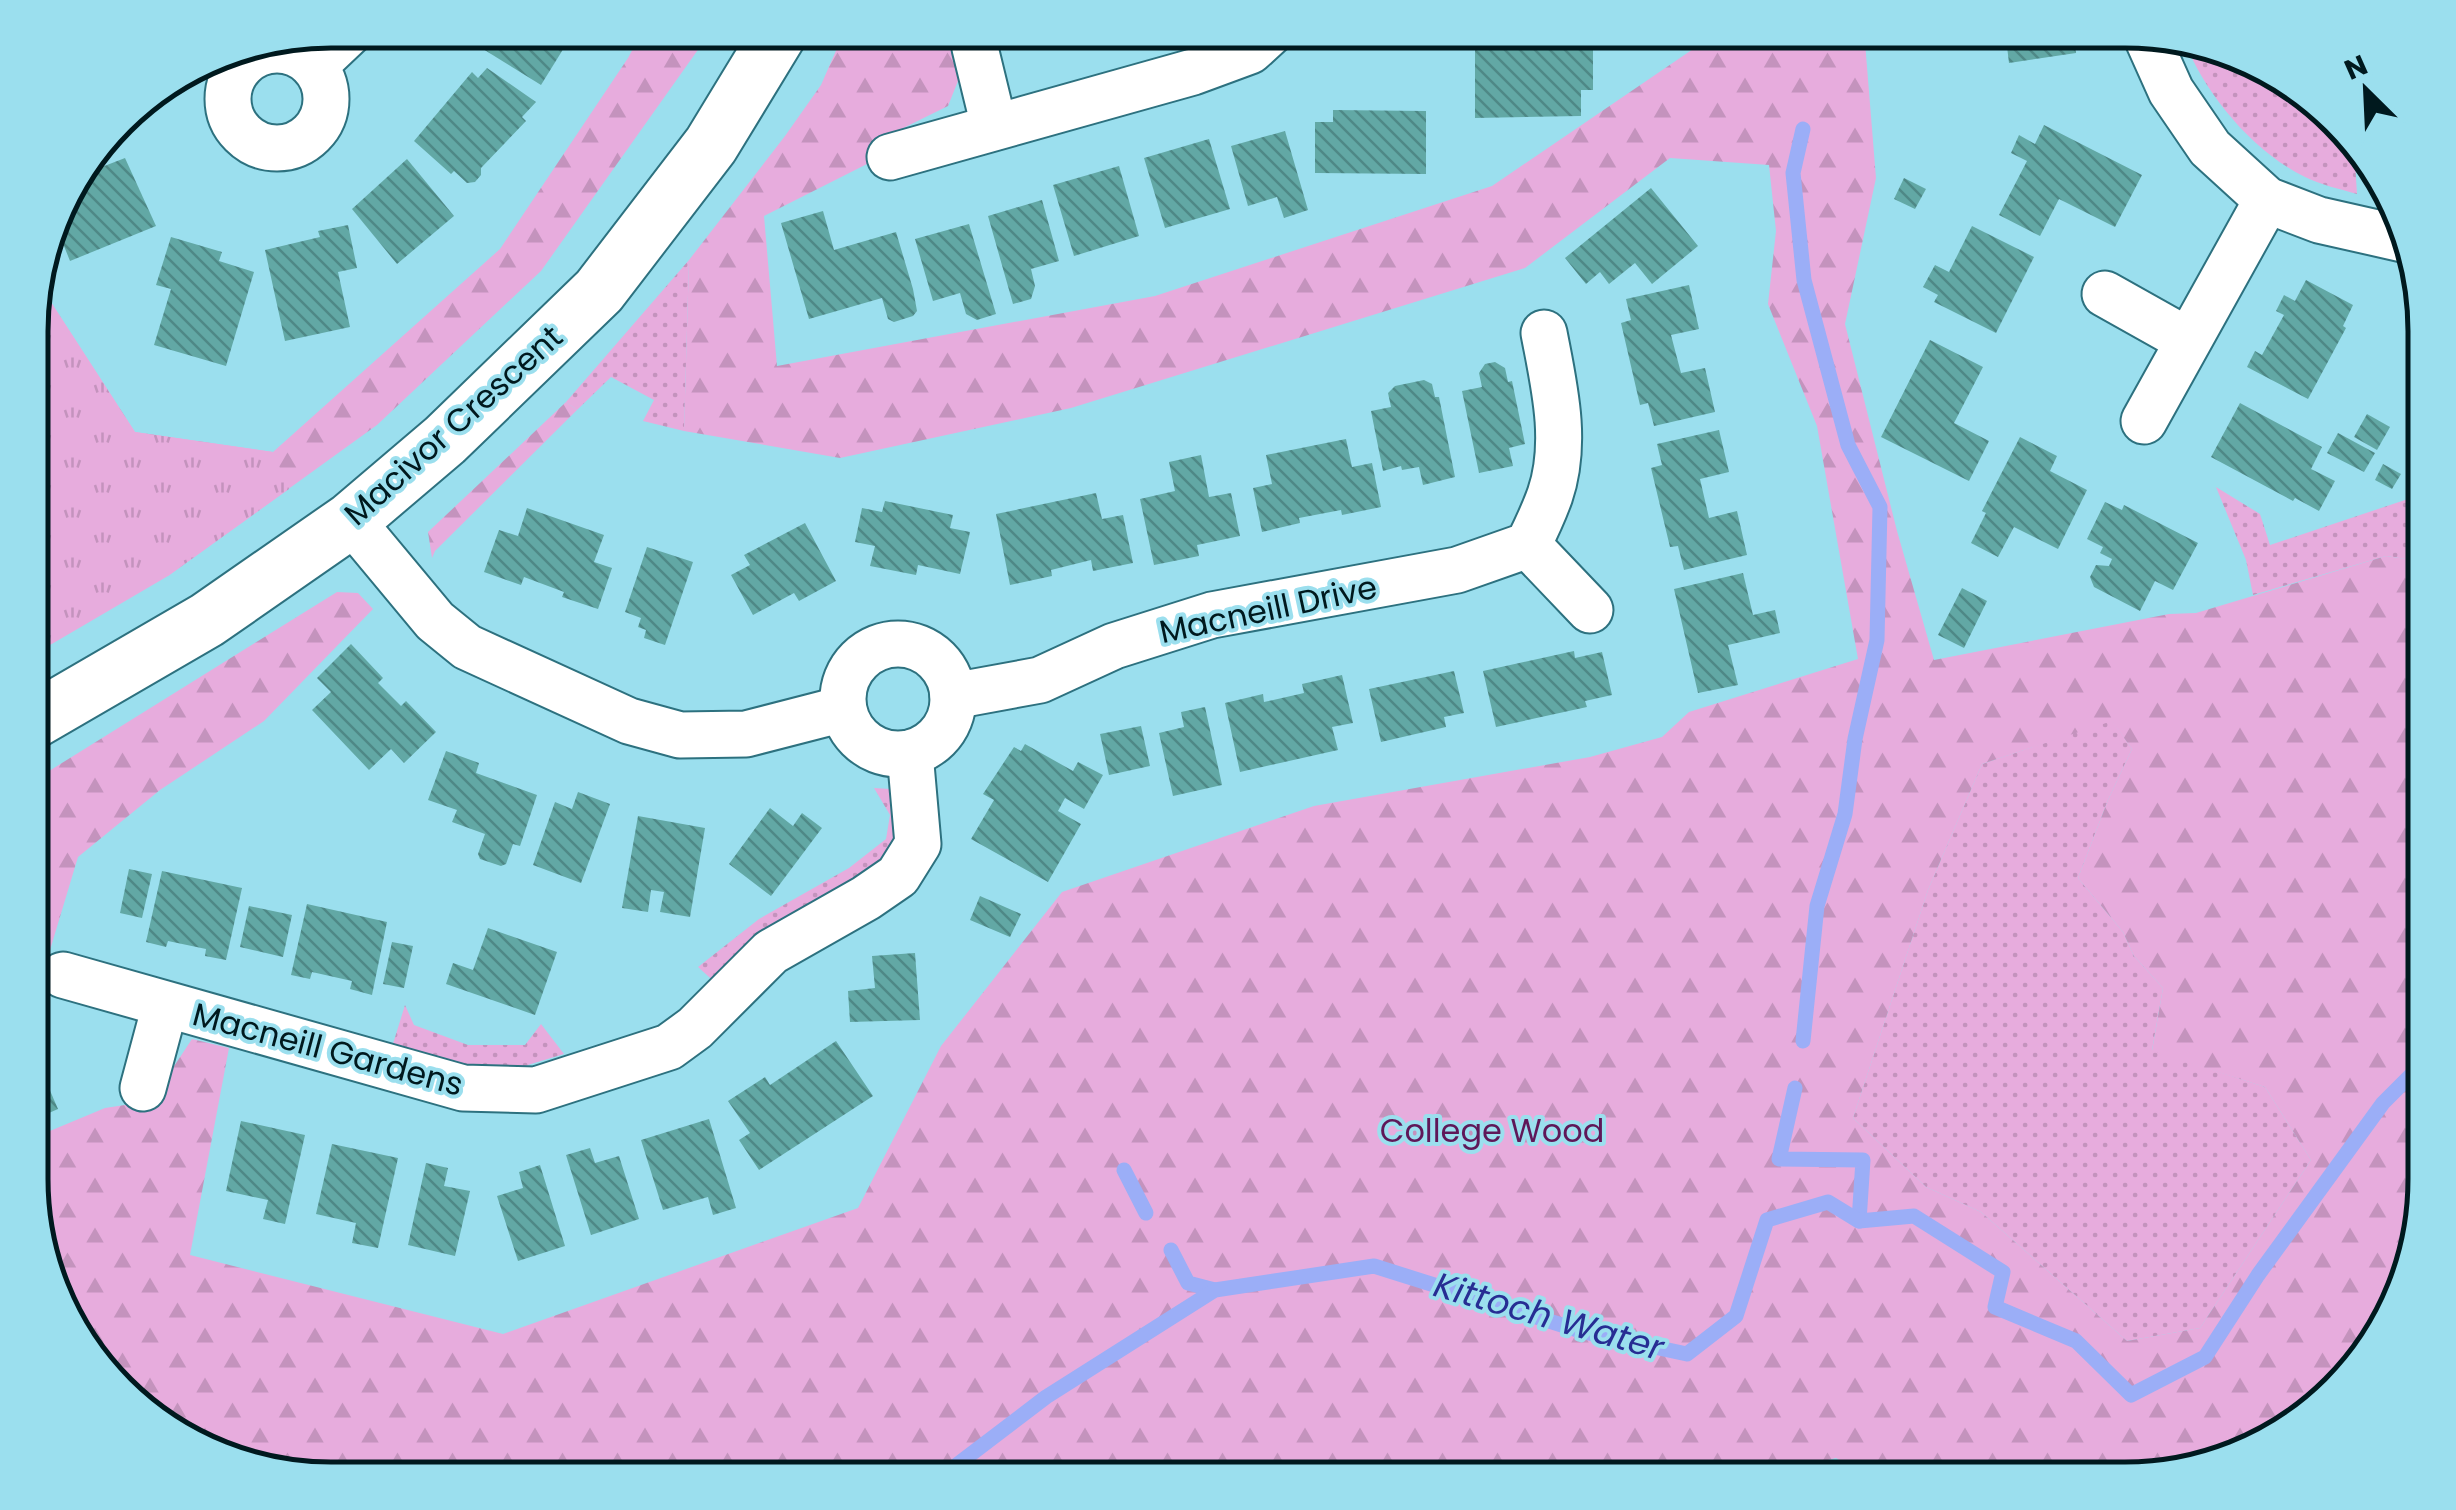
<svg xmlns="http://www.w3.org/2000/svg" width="2456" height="1510" viewBox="0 0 2456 1510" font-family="Poppins,sans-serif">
<defs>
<pattern id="grass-dots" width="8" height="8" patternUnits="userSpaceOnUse" patternTransform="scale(2.5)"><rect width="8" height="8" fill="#e7acdd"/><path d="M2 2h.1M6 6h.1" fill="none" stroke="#c493bd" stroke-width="1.8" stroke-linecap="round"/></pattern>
<pattern id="forest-firs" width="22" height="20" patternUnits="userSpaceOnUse" patternTransform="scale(2.5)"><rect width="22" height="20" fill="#e7acdd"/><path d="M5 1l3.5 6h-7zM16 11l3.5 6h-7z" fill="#c493bd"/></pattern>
<pattern id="park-tufts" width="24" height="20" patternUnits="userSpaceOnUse" patternTransform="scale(2.5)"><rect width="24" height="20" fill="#e7acdd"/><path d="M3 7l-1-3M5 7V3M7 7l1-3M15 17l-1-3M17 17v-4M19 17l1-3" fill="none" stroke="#c493bd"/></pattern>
<pattern id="building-back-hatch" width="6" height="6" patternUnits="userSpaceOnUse" patternTransform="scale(2.5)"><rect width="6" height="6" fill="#62a8a5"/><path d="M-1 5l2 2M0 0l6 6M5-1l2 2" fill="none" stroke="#4e8886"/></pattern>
</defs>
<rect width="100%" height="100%" fill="#9bdfee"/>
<g fill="url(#grass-dots)">
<path d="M 2184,40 L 2222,46 L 2292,80 L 2354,146 L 2357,194 C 2340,189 2321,185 2305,177 C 2253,152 2204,93 2184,40 Z"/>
<path d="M 689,260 L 684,431 L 643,421 L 654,400 L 611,377 L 577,410 L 566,402 Z"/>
<path d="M 2216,487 L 2260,514 L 2270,545 L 2408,499 L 2425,519 L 2425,562 L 2386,556 L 2253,595 L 2246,560 Z"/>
<path d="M 2112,720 L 2132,749 L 2108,800 L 2078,878 L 2123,932 L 2134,956 L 2163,988 L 2152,1050 L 2265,1087 L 2311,1160 L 2200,1328 L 2127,1341 L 1981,1212 L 1926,1187 L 1853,1118 L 1928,890 L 1982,764 Z"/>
<path d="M 874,788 L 890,789 L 898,799 L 902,846 L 718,985 L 698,967 L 759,919 L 849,868 L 886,839 L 890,815 Z"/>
<path d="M 405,1005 L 414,1025 L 468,1045 L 525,1045 L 541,1024 L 564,1054 L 518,1068 L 458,1065 L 392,1047 Z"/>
</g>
<g fill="url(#forest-firs)" fill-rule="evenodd">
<path d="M 643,30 L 712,30 L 541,271 L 377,425 L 168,576 L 109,543 L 33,620 L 33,434 L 44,378 L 33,292 L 36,279 L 135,432 L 273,452 L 500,249 L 628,58 Z"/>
<path d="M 845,30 L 955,30 L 958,81 L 948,106 L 881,139 L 869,163 L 764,216 L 777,366 L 1155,296 L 1492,186 L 1721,30 L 1864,30 L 1876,178 L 1845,324 L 1897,531 L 1934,660 L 2169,614 L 2196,613 L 2386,556 L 2425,562 L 2425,1199 L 2376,1346 L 2276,1439 L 2145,1479 L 1873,1479 L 1836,1458 L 1749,1480 L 330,1480 L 234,1464 L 164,1430 L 80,1346 L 33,1218 L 33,1138 L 105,1108 L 151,1101 L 192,1039 L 229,1048 L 190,1255 L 503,1334 L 858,1208 L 941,1046 L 1062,892 L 1314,806 L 1590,757 L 1662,737 L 1689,712 L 1858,659 L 1817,426 L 1768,304 L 1776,231 L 1769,165 L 1670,158 L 1525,268 L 1071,408 L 840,458 L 684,431 L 689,260 L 785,136 L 821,85 ZM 2112,721 L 2132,749 L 2108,800 L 2078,878 L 2123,932 L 2134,956 L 2163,988 L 2152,1051 L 2265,1087 L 2311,1160 L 2200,1328 L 2127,1341 L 1981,1212 L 1926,1187 L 1853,1118 L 1928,890 L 1982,764 Z"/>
<path d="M 566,402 L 577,410 L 435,551 L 432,558 L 428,532 Z"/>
<path d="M 337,592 L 358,593 L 373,609 L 264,721 L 160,790 L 78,857 L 50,950 L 33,946 L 33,781 Z"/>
</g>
<path fill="url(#park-tufts)" d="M 36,279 L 135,432 L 273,452 L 289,489 L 168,576 L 33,655 L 33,292 Z"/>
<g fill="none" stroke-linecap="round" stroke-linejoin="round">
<g stroke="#9baef7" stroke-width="15">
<path d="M 1803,129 L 1793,173 L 1804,280 L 1848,445 L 1880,507 L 1877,640 L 1855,739 L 1845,814 L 1817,906 L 1803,1041"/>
<path d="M 1795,1088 L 1779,1159 L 1863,1160 L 1859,1221"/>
<path d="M 1124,1170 L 1146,1213"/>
<path d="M 1171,1250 L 1188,1283 L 1215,1290"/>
<path d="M 937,1480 L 1046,1397 L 1215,1290 L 1374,1266 L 1584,1332 L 1687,1354 L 1736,1316 L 1767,1220 L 1828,1202 L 1859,1221 L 1914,1216 L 2003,1272 L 1995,1307 L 2076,1341 L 2131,1395 L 2205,1357 L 2258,1275 L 2383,1103 L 2425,1061"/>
</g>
</g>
<g fill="url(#building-back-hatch)">
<path d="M 495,30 L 575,30 L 541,85 L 483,49 Z"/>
<path d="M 2005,30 L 2064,30 L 2065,39 L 2074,38 L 2076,53 L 2009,63 Z"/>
<path d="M 1580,45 L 1593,45 L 1593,90 L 1581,90 L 1581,116 L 1475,118 L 1475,46 Z"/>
<path d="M 487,68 L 536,102 L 522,117 L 526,121 L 481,168 L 481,175 L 475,182 L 467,183 L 454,171 L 451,174 L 414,141 L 472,72 L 478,78 Z"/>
<path d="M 1333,110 L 1426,111 L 1426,174 L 1315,173 L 1315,122 L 1333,122 Z"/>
<path d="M 2044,125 L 2142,175 L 2115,227 L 2059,199 L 2040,236 L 1999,215 L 2027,161 L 2011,153 L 2019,135 L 2035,144 Z"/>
<path d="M 1285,131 L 1308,210 L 1284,218 L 1277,197 L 1248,206 L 1231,146 Z"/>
<path d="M 1209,139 L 1230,209 L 1165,228 L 1144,158 Z"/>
<path d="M 125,158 L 156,226 L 70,261 L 54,221 L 61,197 L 76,177 Z"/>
<path d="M 407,159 L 454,216 L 397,264 L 352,209 Z"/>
<path d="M 1119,166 L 1139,236 L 1074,256 L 1053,185 Z"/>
<path d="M 1904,178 L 1926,189 L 1915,209 L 1894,199 Z"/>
<path d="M 1651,188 L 1698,246 L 1652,284 L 1635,263 L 1609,284 L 1600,272 L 1586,284 L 1565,258 Z"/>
<path d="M 1042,200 L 1059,261 L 1031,269 L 1035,286 L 1031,299 L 1013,304 L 988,216 Z"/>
<path d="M 823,211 L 834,250 L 896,232 L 913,289 L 917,311 L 913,316 L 894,322 L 888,319 L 882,298 L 809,319 L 781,223 Z"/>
<path d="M 969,224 L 996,314 L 977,320 L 966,314 L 960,293 L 933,301 L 915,239 Z"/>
<path d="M 348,225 L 357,268 L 338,272 L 350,327 L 285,341 L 265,250 L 320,237 L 318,231 Z"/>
<path d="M 1972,226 L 2034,257 L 1996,333 L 1934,302 L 1938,295 L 1923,287 L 1935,265 L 1949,272 Z"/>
<path d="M 171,237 L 222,252 L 219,261 L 254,272 L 226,366 L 154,345 L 171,289 L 156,285 Z"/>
<path d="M 2306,280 L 2353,305 L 2343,326 L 2346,328 L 2308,399 L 2247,367 L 2255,351 L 2262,355 L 2284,315 L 2276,311 L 2284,295 L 2295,301 Z"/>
<path d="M 1689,285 L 1699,329 L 1671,335 L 1681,373 L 1705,368 L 1715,412 L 1654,426 L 1648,403 L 1640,405 L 1621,323 L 1631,320 L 1626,299 Z"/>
<path d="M 1930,340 L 1983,367 L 1954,423 L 1989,441 L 1969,481 L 1881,437 Z"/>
<path d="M 1495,362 L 1505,368 L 1508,382 L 1512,381 L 1525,444 L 1509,448 L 1513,466 L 1479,473 L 1462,391 L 1482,387 L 1479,373 L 1485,364 Z"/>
<path d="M 1424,380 L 1432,384 L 1435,397 L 1439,397 L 1455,477 L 1423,485 L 1419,467 L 1402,470 L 1401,466 L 1383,471 L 1371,411 L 1391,407 L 1388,393 L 1395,386 Z"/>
<path d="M 2240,403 L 2322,447 L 2311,469 L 2335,481 L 2319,511 L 2295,498 L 2293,501 L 2211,457 Z"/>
<path d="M 2367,414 L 2390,427 L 2377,450 L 2354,437 Z"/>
<path d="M 1719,430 L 1729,472 L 1700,479 L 1709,518 L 1737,511 L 1747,555 L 1684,570 L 1678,546 L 1670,547 L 1651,468 L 1662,465 L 1657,444 Z"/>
<path d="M 2338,433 L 2375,453 L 2364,472 L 2327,453 Z"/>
<path d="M 2020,437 L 2057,456 L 2050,471 L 2087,490 L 2058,549 L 2014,527 L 1998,557 L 1971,543 L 1986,513 L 1982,511 Z"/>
<path d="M 1346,439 L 1352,467 L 1372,463 L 1381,507 L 1342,515 L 1341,510 L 1299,518 L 1300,523 L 1262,532 L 1253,488 L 1272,484 L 1266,455 Z"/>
<path d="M 1201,455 L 1209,497 L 1231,493 L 1240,536 L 1197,545 L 1199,556 L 1154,565 L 1140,499 L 1175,491 L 1169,462 Z"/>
<path d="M 2383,464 L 2401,474 L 2392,489 L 2375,480 Z"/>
<path d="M 1096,493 L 1102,519 L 1123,515 L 1133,563 L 1093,571 L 1091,560 L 1051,570 L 1052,576 L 1010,585 L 996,514 Z"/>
<path d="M 885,501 L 953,515 L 950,528 L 970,532 L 960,574 L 918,565 L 916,575 L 870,566 L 875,546 L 855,542 L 862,508 L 882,512 Z"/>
<path d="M 2105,502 L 2122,510 L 2124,505 L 2198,543 L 2173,590 L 2155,581 L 2140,611 L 2094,587 L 2090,577 L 2096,565 L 2109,566 L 2112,559 L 2100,553 L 2103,547 L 2087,539 Z"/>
<path d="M 527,508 L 604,535 L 594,562 L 612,568 L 598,609 L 562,597 L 564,592 L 524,577 L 521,585 L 484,572 L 499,530 L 518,536 Z"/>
<path d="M 805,523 L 836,581 L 799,601 L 794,593 L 753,615 L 731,575 L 750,565 L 744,555 Z"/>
<path d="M 647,547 L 693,562 L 665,645 L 644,638 L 646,630 L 638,627 L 641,618 L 625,612 Z"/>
<path d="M 1743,573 L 1753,615 L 1775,610 L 1780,633 L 1728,645 L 1738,685 L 1698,693 L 1674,589 Z"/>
<path d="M 1962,588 L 1987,601 L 1964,648 L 1938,635 Z"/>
<path d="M 351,644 L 383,678 L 378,683 L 401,706 L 406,701 L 436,732 L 404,763 L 391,749 L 369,770 L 312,710 L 331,692 L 317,678 Z"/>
<path d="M 1574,651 L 1575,658 L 1602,652 L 1612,695 L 1585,701 L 1587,707 L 1496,727 L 1483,671 Z"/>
<path d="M 1454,671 L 1464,713 L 1444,717 L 1446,727 L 1381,742 L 1369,689 Z"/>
<path d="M 1342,675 L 1353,723 L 1332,727 L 1338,750 L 1240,772 L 1225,703 L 1263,694 L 1264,702 L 1304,693 L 1302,684 Z"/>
<path d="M 1205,707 L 1222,785 L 1173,796 L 1159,733 L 1184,727 L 1181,712 Z"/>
<path d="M 1141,726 L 1150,766 L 1109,775 L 1100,734 Z"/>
<path d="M 1025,744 L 1073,771 L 1078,762 L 1103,775 L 1084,809 L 1065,798 L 1058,811 L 1081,824 L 1048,882 L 971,839 L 994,800 L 983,794 L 1014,747 L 1021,751 Z"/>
<path d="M 446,751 L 479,763 L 476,773 L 537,795 L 520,846 L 513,844 L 506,864 L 501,866 L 480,859 L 478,854 L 485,834 L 452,822 L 457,810 L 428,800 Z"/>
<path d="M 578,792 L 610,804 L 581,883 L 533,865 L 555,802 L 572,809 Z"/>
<path d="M 770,808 L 793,826 L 802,813 L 822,828 L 771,896 L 729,864 Z"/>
<path d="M 638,816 L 705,828 L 690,917 L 660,912 L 664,892 L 651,890 L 648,912 L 622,908 Z"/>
<path d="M 129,869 L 152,874 L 142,918 L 120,913 Z"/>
<path d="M 162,871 L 242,888 L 226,960 L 205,956 L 206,949 L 168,941 L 166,947 L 146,942 Z"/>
<path d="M 980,896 L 1021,914 L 1010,937 L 970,920 Z"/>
<path d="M 307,904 L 387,922 L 372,995 L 350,989 L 352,981 L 312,972 L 310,979 L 291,975 Z"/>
<path d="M 249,906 L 292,915 L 283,957 L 240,947 Z"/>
<path d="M 488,928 L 557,952 L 535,1015 L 446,984 L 453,963 L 473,970 Z"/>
<path d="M 392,942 L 413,946 L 404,988 L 383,984 Z"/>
<path d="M 915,953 L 920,1020 L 850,1022 L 848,991 L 875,988 L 872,956 Z"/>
<path d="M 836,1041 L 873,1096 L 759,1170 L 739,1140 L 750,1133 L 728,1101 L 765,1077 L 770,1085 Z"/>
<path d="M 38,1063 L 58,1109 L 33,1120 L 33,1066 Z"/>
<path d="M 709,1119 L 736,1208 L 713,1215 L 708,1197 L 663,1210 L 641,1140 Z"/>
<path d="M 241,1121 L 305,1135 L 285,1224 L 263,1219 L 268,1200 L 226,1191 Z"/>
<path d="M 332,1144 L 398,1158 L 378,1248 L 352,1243 L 356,1223 L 316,1214 Z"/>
<path d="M 590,1148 L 595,1163 L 619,1156 L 639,1219 L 591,1235 L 566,1155 Z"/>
<path d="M 426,1163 L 448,1168 L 444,1186 L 470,1191 L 455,1256 L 408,1245 Z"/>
<path d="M 540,1165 L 565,1246 L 518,1261 L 497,1196 L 523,1188 L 519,1172 Z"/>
</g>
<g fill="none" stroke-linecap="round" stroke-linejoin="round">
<g stroke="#2d717f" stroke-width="49">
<g id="street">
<path d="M 2145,33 L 2171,91 L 2210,148 L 2267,200 L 2319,220 L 2403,239"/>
<path d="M 975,48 L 994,126"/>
<circle cx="277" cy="99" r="49"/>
<path d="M 314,66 L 352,30"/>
<path d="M 890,157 L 1193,72 L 1250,51 L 1273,30"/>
<path d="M 2105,294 L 2187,340"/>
<path d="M 2144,421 L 2267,200"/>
<path d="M 351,520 L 435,621 L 467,647 L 629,721 L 680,735 L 746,734 L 843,709"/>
<path d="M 1528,545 L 1590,610"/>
<circle cx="898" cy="699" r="55"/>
<path d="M 953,696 L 1040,680 L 1114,646 L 1212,615 L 1457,570 L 1528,545 C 1536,529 1544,512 1550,495 C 1568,442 1554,385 1544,333"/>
<path d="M 63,975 L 463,1088 L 536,1090 L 669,1047 L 695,1028 L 771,952 L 866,898 L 898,876 L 918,844 L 910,753"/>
<path d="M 143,1088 L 165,1006"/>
</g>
</g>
<g stroke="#2d717f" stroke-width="59">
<path id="secondary" d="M 33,721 L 207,620 L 351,520 L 445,440 L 599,291 L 711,145 L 781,30"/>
</g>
<use href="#street" stroke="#fff" stroke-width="45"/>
<use href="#secondary" stroke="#fff" stroke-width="55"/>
</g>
<g text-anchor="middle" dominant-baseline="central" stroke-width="8" stroke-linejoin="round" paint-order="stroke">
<g font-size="32" fill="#00191e" stroke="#9bdfee">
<text transform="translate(453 425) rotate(-42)">Macivor Crescent</text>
<text transform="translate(1268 609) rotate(-12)">Macneill Drive</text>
<text transform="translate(328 1049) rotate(15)">Macneill Gardens</text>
</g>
<g font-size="32" fill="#5f1758" stroke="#9bdfee">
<text x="1492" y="1130">College Wood</text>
</g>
<g font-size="35" font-style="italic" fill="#272d93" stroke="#9bdfee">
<text transform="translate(1549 1316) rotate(16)">Kittoch Water</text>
</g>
</g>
<path d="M0 0H2456V1510H0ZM331 48H2125A283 283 0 0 1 2408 331V1179A283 283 0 0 1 2125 1462H331A283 283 0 0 1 48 1179V331A283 283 0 0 1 331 48Z" fill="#9bdfee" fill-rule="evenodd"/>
<path fill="none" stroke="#00191e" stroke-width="5" d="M331 48H2125A283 283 0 0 1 2408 331V1179A283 283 0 0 1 2125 1462H331A283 283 0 0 1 48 1179V331A283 283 0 0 1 331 48Z"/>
<g transform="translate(2366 90) rotate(336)" stroke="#9bdfee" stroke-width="8" paint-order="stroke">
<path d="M0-8L18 38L0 25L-18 38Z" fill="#00191e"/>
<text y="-15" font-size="28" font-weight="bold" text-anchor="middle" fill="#00191e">N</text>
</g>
</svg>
